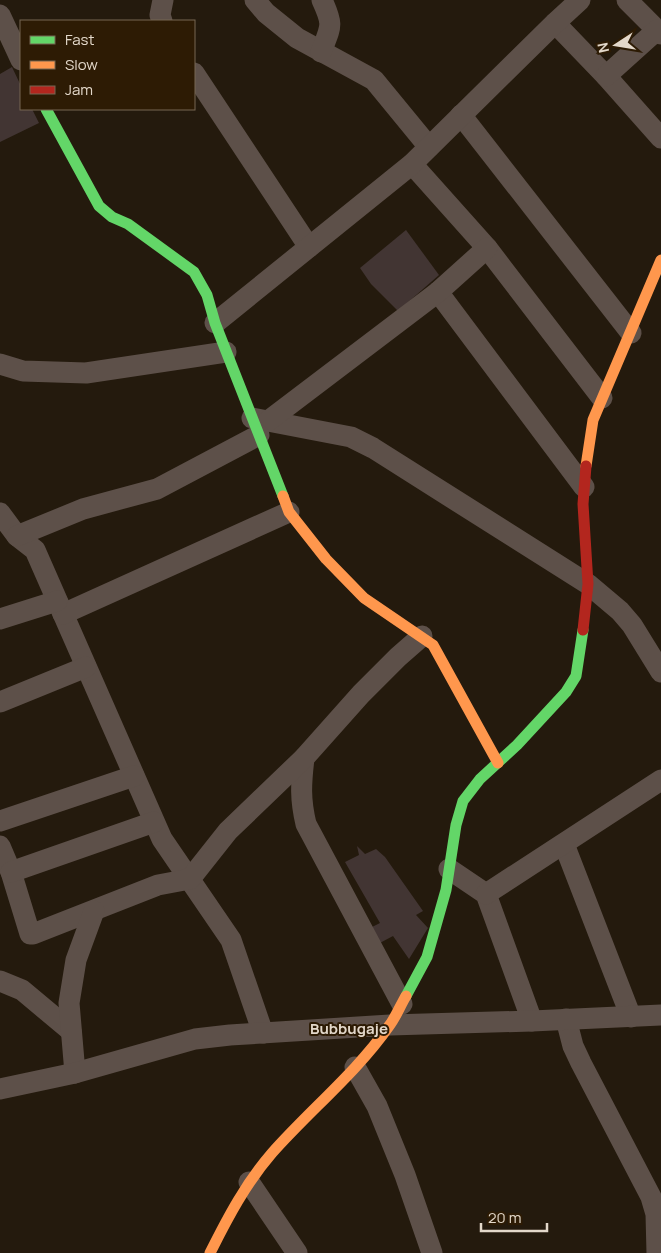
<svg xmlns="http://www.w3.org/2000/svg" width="661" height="1253" viewBox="0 0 661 1253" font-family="Manrope,sans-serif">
<rect width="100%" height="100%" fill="#241a0d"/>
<g fill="#423533">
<path d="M 12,67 L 21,86 L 21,109 L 32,109 L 39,123 L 0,142 L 0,74 Z"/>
<path d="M 406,230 L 439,275 L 398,311 L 371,284 L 360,268 Z"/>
<path d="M 357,846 L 365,854 L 376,849 L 385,857 L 423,911 L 416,915 L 428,928 L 409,959 L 393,936 L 378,944 L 370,928 L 380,923 L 345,862 L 359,855 Z"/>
</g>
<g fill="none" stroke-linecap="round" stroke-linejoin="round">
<g stroke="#5d5049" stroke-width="21">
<path d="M 255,0 L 266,13 L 297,38 L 374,80 L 429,147"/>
<path d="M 627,0 L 661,34"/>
<path d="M 0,15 L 21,60"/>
<path d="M 162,21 L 160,15 L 163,0"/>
<path d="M 555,23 L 606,76 L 661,138"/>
<path d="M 321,52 C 331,26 334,26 322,0"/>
<path d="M 194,73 L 309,247"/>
<path d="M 606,76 L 657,30"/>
<path d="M 461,115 L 631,333"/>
<path d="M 412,164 L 487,248 L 602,398"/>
<path d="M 438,292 L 584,487"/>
<path d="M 215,323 L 412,164 L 555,23 L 580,0"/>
<path d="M 0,364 L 23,371 L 86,373 L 226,352"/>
<path d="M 252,418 L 351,437 L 373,448 L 588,584 L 620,611 L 632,625 L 661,672"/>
<path d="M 268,421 L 438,292 L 487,248"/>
<path d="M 0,513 L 17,536 L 35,550 L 162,839 L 231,940 L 263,1033"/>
<path d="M 17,536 L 83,509 L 157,489 L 259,435"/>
<path d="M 63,614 L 289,512"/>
<path d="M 0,619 L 57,601"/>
<path d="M 0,702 L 86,667"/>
<path d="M 304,758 C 301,784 300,799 306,824 L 402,1004"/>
<path d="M 0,821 L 134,776"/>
<path d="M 564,844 L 631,1017"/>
<path d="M 0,846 L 11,872 L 30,934 L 33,934 L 158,885 L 190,879 L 228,831 L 304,758 L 361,694 L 398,657 L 422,636"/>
<path d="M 449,869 L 486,894 L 532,1021"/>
<path d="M 11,872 L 154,822"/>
<path d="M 486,894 L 661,780"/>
<path d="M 0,981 L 22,990 L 71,1031"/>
<path d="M 566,1019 L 573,1046 L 581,1063 L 651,1197 L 656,1214 L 657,1253"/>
<path d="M 355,1067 L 377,1106 L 405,1175 L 432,1253"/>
<path d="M 75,1073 L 69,1003 L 76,960 L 94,911"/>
<path d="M 0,1089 L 75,1073 L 195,1039 L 230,1035 L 390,1025 L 532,1021 L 661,1015"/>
<path d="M 249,1182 L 297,1253"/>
</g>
<g stroke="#63d668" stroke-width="11">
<path d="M 46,109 L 99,206 L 112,217 L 128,224 L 194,272 L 207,295 L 215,323 L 283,496"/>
<path d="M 406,996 L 427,957 L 446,890 L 456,825 L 463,801 L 480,779 L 517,745 L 566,692 L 576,676 L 583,630"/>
</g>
<g stroke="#ff974d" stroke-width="11">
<path d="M 586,466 L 593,420 L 661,260"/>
<path d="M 283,496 L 289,512 L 326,559 L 364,598 L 433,645 L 498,763"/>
<path d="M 210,1253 C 228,1217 246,1183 272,1153 C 310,1110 356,1073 389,1026 C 396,1017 400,1006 406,996"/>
</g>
<path stroke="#b3261e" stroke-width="11" d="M 583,630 L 588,584 L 583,504 L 586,466"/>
</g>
<g text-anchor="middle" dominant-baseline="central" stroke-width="4" stroke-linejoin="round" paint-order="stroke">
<g font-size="15" font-weight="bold" fill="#e3d8ca" stroke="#2d1b04">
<text x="349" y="1028">Bubbugaje</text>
</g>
</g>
<rect x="20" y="20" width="175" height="90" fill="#2d1b04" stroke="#766753"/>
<rect x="30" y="36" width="25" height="8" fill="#63d668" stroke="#766753"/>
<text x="65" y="45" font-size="15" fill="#e3d8ca">Fast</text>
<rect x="30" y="61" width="25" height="8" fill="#ff974d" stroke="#766753"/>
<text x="65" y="70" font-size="15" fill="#e3d8ca">Slow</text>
<rect x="30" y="86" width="25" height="8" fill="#b3261e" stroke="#766753"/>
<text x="65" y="95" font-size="15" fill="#e3d8ca">Jam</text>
<g transform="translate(616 45) rotate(258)" stroke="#2d1b04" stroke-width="4" paint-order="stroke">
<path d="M0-4L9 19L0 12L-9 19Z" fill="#e3d8ca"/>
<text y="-8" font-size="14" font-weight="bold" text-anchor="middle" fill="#e3d8ca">N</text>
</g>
<path d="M481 1223v8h66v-8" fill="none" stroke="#e3d8ca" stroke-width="2.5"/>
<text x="488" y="1223" font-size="15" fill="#e3d8ca" stroke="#2d1b04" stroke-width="4" paint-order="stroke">20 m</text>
</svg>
